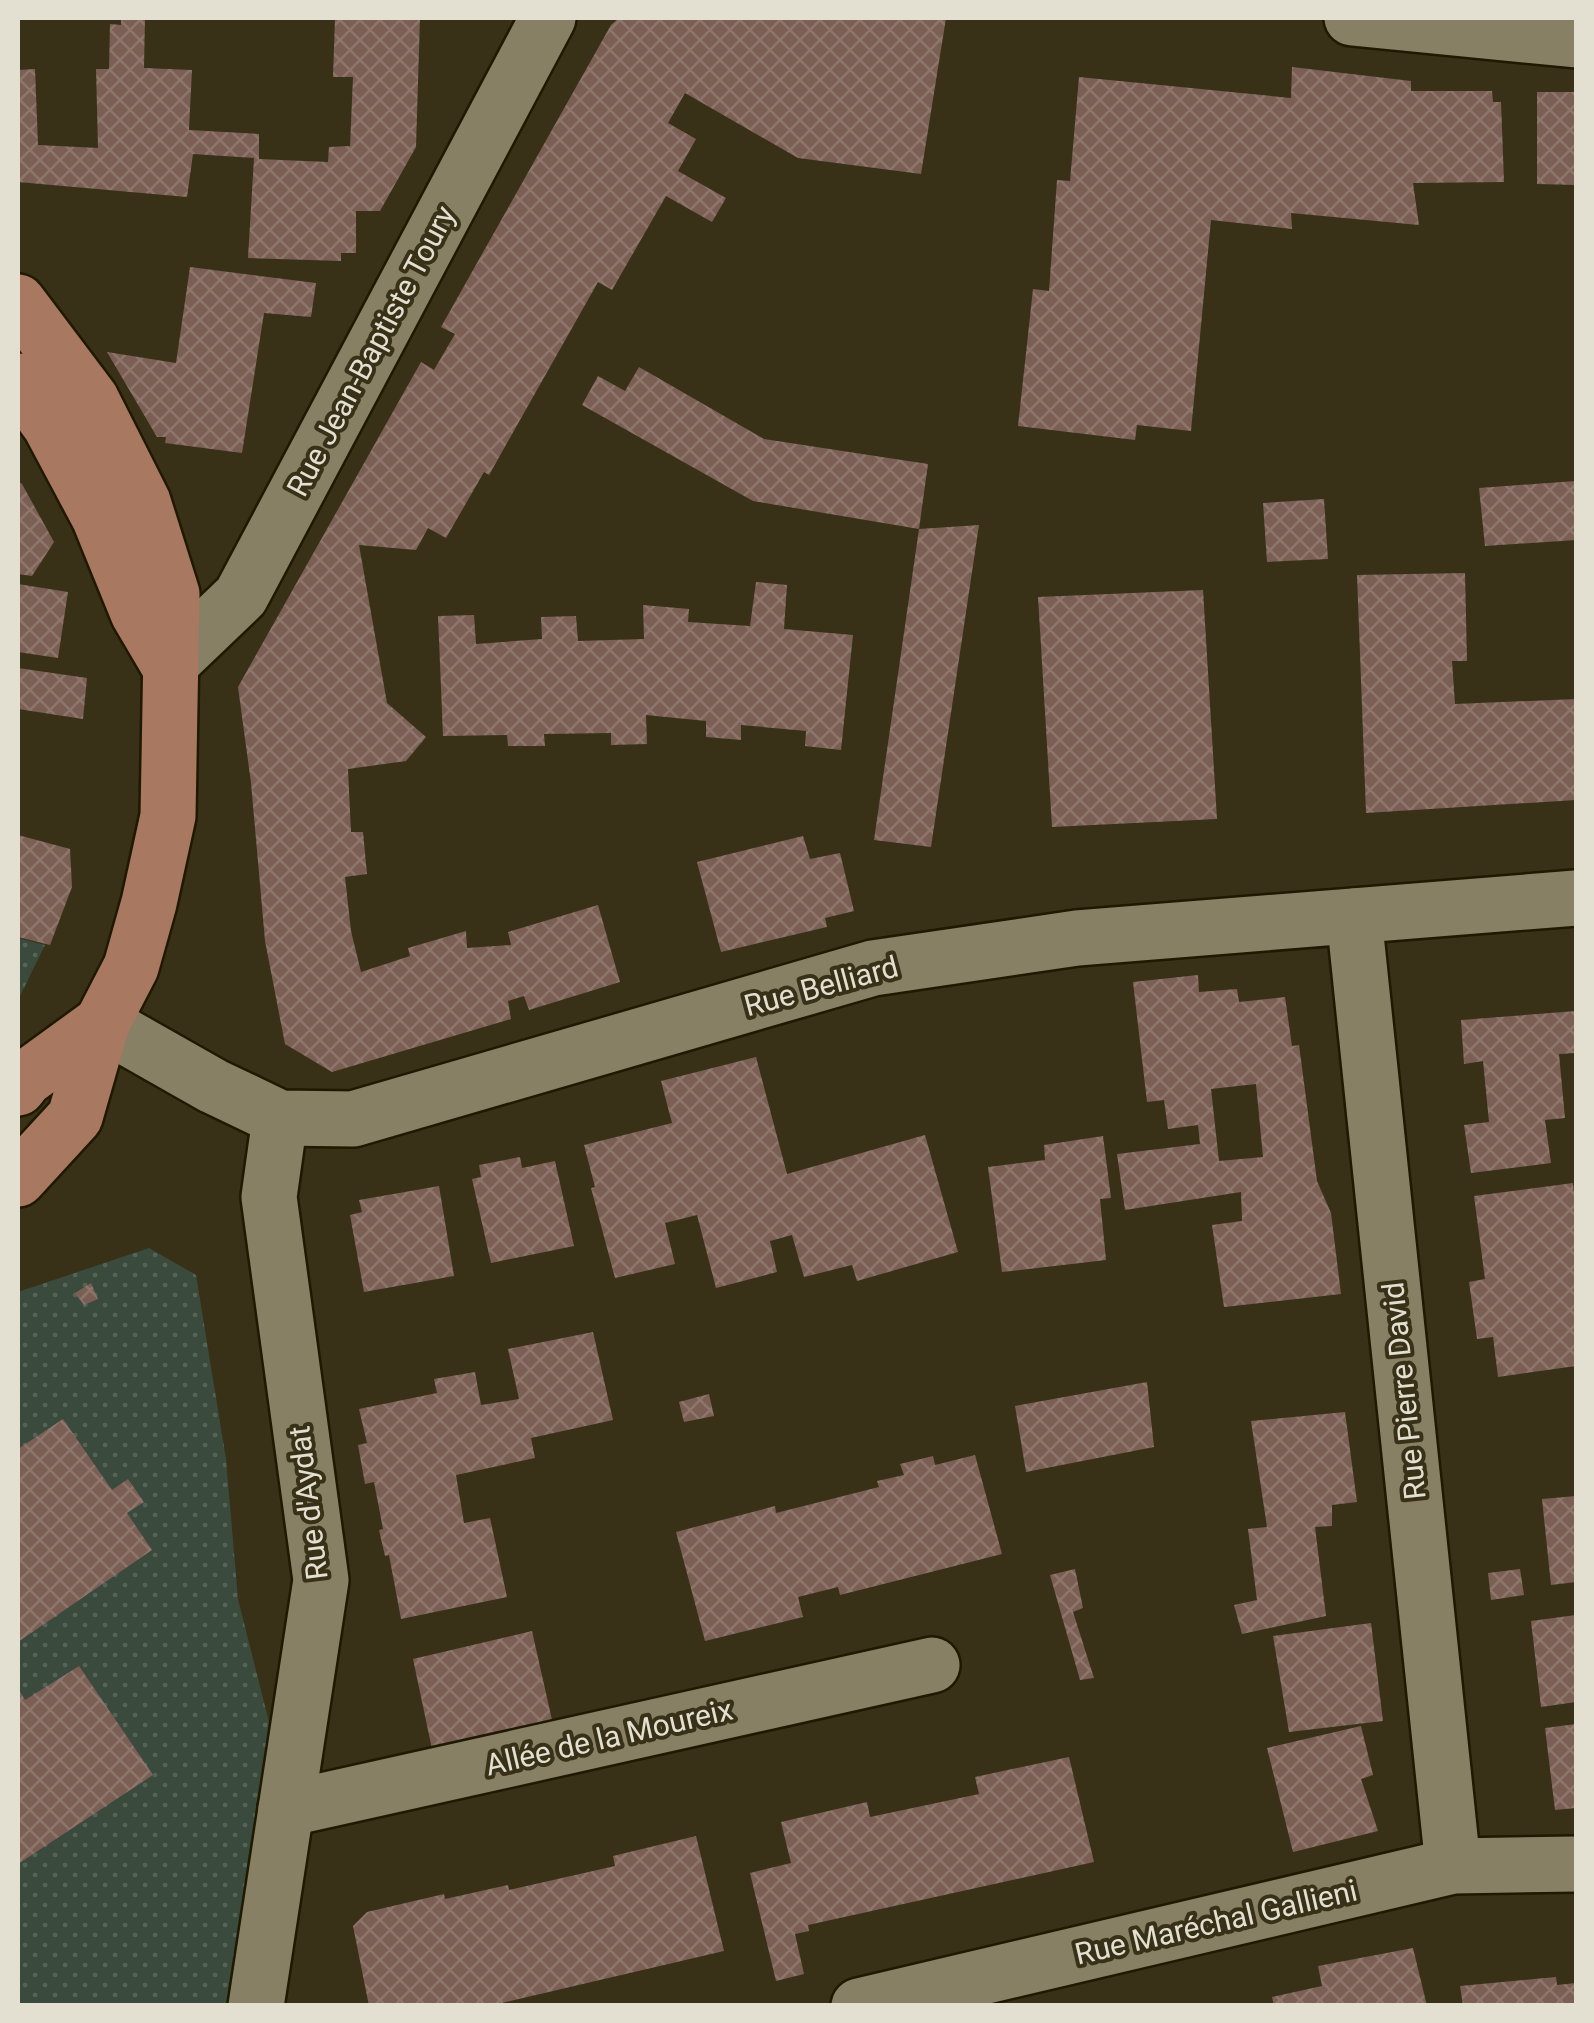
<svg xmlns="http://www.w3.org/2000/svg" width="1594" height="2023" viewBox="0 0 1594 2023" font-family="Roboto,sans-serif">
<defs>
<pattern id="grass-dots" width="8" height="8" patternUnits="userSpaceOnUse" patternTransform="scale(2.5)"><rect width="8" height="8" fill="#3a4a3d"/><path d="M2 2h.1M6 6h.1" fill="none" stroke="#566458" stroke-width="1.8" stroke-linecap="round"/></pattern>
<pattern id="building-cross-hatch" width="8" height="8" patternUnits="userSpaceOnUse" patternTransform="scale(2.5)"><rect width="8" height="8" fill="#7b5e54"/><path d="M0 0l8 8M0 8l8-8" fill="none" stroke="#8e756c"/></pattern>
</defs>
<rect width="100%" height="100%" fill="#383118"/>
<g fill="url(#grass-dots)">
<path d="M 18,938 L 45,945 L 18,1000 Z"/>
<path d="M 149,1248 L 196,1275 L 226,1459 L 238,1599 L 274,1742 L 226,2005 L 18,2005 L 18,1292 Z"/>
</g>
<g fill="url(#building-cross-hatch)" fill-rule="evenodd">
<path d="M 121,18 L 145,18 L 144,68 L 192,70 L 189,130 L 259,134 L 259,159 L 328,162 L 329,147 L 350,146 L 353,77 L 333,77 L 335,18 L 420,18 L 416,147 L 380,211 L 356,211 L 356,253 L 341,253 L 341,261 L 248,258 L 254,158 L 193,154 L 187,197 L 18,182 L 18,70 L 35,69 L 38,145 L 98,148 L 96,69 L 109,69 L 110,24 L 121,25 Z"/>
<path d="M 619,18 L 946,18 L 921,174 L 798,158 L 685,93 L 668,123 L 696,139 L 678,171 L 726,198 L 712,222 L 666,196 L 612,290 L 598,282 L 489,475 L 484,472 L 446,538 L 428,528 L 416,550 L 359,545 L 387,703 L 426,737 L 406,761 L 348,769 L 351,832 L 363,832 L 367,874 L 345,877 L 351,931 L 361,972 L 410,956 L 408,948 L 466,931 L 467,948 L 511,945 L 508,932 L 598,905 L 620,982 L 529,1010 L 524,996 L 508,1001 L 511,1019 L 332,1072 L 285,1044 L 265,941 L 251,783 L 238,687 L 421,362 L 434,370 L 455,334 L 441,327 L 611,25 Z"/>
<path d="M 1292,67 L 1411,81 L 1411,91 L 1492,91 L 1493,102 L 1501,102 L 1504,182 L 1413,183 L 1419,225 L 1291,213 L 1292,229 L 1211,220 L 1191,431 L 1137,425 L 1135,440 L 1018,426 L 1033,289 L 1049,291 L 1057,180 L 1070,181 L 1079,77 L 1291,98 Z"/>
<path d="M 1537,92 L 1576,92 L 1576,185 L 1537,184 Z"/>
<path d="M 190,267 L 316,283 L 311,317 L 264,313 L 242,453 L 165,443 L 166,437 L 157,437 L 107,352 L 176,363 Z"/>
<path d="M 639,367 L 764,439 L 928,464 L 919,529 L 753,501 L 582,405 L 598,376 L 625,391 Z"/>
<path d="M 18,481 L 22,484 L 54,542 L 32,576 L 18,574 Z"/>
<path d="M 1576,481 L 1576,540 L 1485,546 L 1479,488 Z"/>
<path d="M 1324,499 L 1328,559 L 1267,562 L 1263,503 Z"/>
<path d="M 979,525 L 931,847 L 874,840 L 919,529 Z"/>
<path d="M 1465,573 L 1467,661 L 1452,661 L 1455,704 L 1576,699 L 1576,800 L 1366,813 L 1357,575 Z"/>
<path d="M 756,582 L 787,585 L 784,629 L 853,635 L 841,750 L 805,746 L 806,731 L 741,725 L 741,740 L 706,737 L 706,721 L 646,715 L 647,744 L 611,745 L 611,733 L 544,734 L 545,746 L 508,746 L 507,735 L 443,736 L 438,616 L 474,615 L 476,644 L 542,639 L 541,617 L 576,616 L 578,641 L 644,639 L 643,605 L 689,609 L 688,622 L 750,626 Z"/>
<path d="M 18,584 L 68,592 L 58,658 L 18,652 Z"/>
<path d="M 1203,590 L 1217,819 L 1052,827 L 1038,597 Z"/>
<path d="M 18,668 L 87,678 L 83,719 L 18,709 Z"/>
<path d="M 18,835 L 70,849 L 72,887 L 50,945 L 18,937 Z"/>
<path d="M 803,836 L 810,859 L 840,853 L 854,911 L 825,918 L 827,927 L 721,952 L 697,862 Z"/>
<path d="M 1198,975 L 1199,992 L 1237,989 L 1239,1002 L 1285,997 L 1292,1046 L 1299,1045 L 1317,1181 L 1331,1213 L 1341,1294 L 1224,1307 L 1212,1225 L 1242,1221 L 1241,1192 L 1125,1210 L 1117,1154 L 1200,1144 L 1198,1125 L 1168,1129 L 1164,1100 L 1147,1102 L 1133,982 ZM 1256,1084 L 1263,1157 L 1219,1161 L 1211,1089 Z"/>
<path d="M 1576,1011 L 1576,1053 L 1559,1054 L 1565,1118 L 1545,1120 L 1551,1163 L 1471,1173 L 1464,1125 L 1489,1122 L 1483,1061 L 1464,1064 L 1461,1020 Z"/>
<path d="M 756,1057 L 787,1174 L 925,1135 L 958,1252 L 857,1281 L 852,1265 L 804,1277 L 792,1235 L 770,1241 L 777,1272 L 716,1288 L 697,1215 L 665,1223 L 675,1264 L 615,1278 L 591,1188 L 595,1187 L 584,1145 L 672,1123 L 661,1081 Z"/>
<path d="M 1103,1136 L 1111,1198 L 1100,1199 L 1106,1260 L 1002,1272 L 988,1167 L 1045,1160 L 1044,1145 Z"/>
<path d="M 520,1157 L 522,1168 L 555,1161 L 574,1246 L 491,1263 L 472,1179 L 481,1177 L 479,1165 Z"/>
<path d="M 1573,1183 L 1576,1212 L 1576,1366 L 1498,1377 L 1493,1337 L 1477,1339 L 1469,1282 L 1485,1279 L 1474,1196 Z"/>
<path d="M 439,1186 L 454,1276 L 364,1292 L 350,1215 L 362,1212 L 359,1200 Z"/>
<path d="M 91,1283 L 98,1299 L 84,1305 L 75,1293 Z"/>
<path d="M 593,1332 L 613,1420 L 531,1438 L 535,1458 L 456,1475 L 464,1523 L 490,1518 L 507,1597 L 401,1619 L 389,1555 L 385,1556 L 379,1530 L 383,1529 L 374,1482 L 365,1484 L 358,1445 L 367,1443 L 359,1409 L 437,1393 L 434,1379 L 475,1372 L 481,1405 L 519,1399 L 508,1349 Z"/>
<path d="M 1147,1382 L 1154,1447 L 1026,1472 L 1015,1406 Z"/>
<path d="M 709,1394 L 714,1416 L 684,1422 L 679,1402 Z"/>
<path d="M 1345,1412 L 1357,1502 L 1332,1505 L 1332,1526 L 1315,1527 L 1326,1616 L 1242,1634 L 1234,1605 L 1257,1600 L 1248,1529 L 1267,1527 L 1251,1421 Z"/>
<path d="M 63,1419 L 112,1490 L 128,1479 L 144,1502 L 127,1513 L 152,1550 L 18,1642 L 18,1449 Z"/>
<path d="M 975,1455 L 1002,1554 L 840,1595 L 838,1587 L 798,1597 L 803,1617 L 705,1641 L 676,1532 L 775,1506 L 776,1513 L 879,1487 L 877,1481 L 904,1475 L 900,1464 L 933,1456 L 935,1465 Z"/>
<path d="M 1576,1496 L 1576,1582 L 1551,1585 L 1542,1499 Z"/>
<path d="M 1075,1569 L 1083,1608 L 1073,1612 L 1094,1678 L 1080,1680 L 1050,1575 Z"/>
<path d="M 1520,1569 L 1524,1595 L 1491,1600 L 1488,1573 Z"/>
<path d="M 1576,1615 L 1576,1702 L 1541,1707 L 1531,1621 Z"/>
<path d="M 1371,1623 L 1383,1721 L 1289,1732 L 1273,1636 Z"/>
<path d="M 532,1631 L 552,1720 L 432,1749 L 413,1659 Z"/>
<path d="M 79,1666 L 153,1775 L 18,1864 L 18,1688 L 25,1700 Z"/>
<path d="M 1576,1724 L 1576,1808 L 1555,1810 L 1545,1728 Z"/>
<path d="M 1361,1726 L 1373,1775 L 1361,1779 L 1378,1831 L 1293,1852 L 1267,1748 Z"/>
<path d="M 1069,1757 L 1094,1862 L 808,1925 L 809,1931 L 795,1934 L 804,1974 L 776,1981 L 750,1873 L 791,1863 L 781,1822 L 867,1802 L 870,1817 L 979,1794 L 975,1777 Z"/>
<path d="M 696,1836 L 724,1951 L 489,2006 L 369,2006 L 353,1926 L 367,1912 L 444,1894 L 445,1899 L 508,1885 L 509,1890 L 615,1866 L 613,1856 Z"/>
<path d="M 1413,1948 L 1427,2006 L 1274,2006 L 1272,1997 L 1322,1986 L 1318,1966 Z"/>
<path d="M 1556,1977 L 1557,1985 L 1576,1983 L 1576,2006 L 1463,2006 L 1460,1986 Z"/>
</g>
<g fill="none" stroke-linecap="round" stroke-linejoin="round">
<g stroke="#1f1901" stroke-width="60">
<g id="minor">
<path d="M 1352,18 L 1576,40"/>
<path d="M 169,665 L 241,596 L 548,18"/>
<path d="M 1354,916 L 1453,1866"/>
<path d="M 102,1023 L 213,1086 L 280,1118 L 353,1119 L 873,968 L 1077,938 L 1576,898"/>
<path d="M 286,1809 L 932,1665"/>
<path d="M 256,2006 L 321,1580 L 269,1197 L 280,1118"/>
<path d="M 859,2006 L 1453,1866 L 1576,1864"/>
</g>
</g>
<g stroke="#1f1901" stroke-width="60">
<g id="major">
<path d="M 18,302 L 91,399 L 143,502 L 172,594 L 168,816 L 149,903 L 131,967 L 102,1023 L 75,1117 L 18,1179"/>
<path d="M 18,381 L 50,425 L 99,517 L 138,613 L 168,664"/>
<path d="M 18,1088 L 25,1079 L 102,1023"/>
</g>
</g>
<use href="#minor" stroke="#888064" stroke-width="55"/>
<use href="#major" stroke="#a87960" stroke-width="55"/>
</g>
<g text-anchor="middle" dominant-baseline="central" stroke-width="8" stroke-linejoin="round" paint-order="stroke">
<g font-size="30" fill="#e4e0d1" stroke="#383118">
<text transform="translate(371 351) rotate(-62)">Rue Jean-Baptiste Toury</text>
<text transform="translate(821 986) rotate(-15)">Rue Belliard</text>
<text transform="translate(1404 1391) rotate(-96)">Rue Pierre David</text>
<text transform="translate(308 1503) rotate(-97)">Rue d'Aydat</text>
<text transform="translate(609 1737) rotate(-13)">Allée de la Moureix</text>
<text transform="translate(1216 1922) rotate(-13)">Rue Maréchal Gallieni</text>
</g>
</g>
<rect width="1594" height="2023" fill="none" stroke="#e4e0d1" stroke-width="40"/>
</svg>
